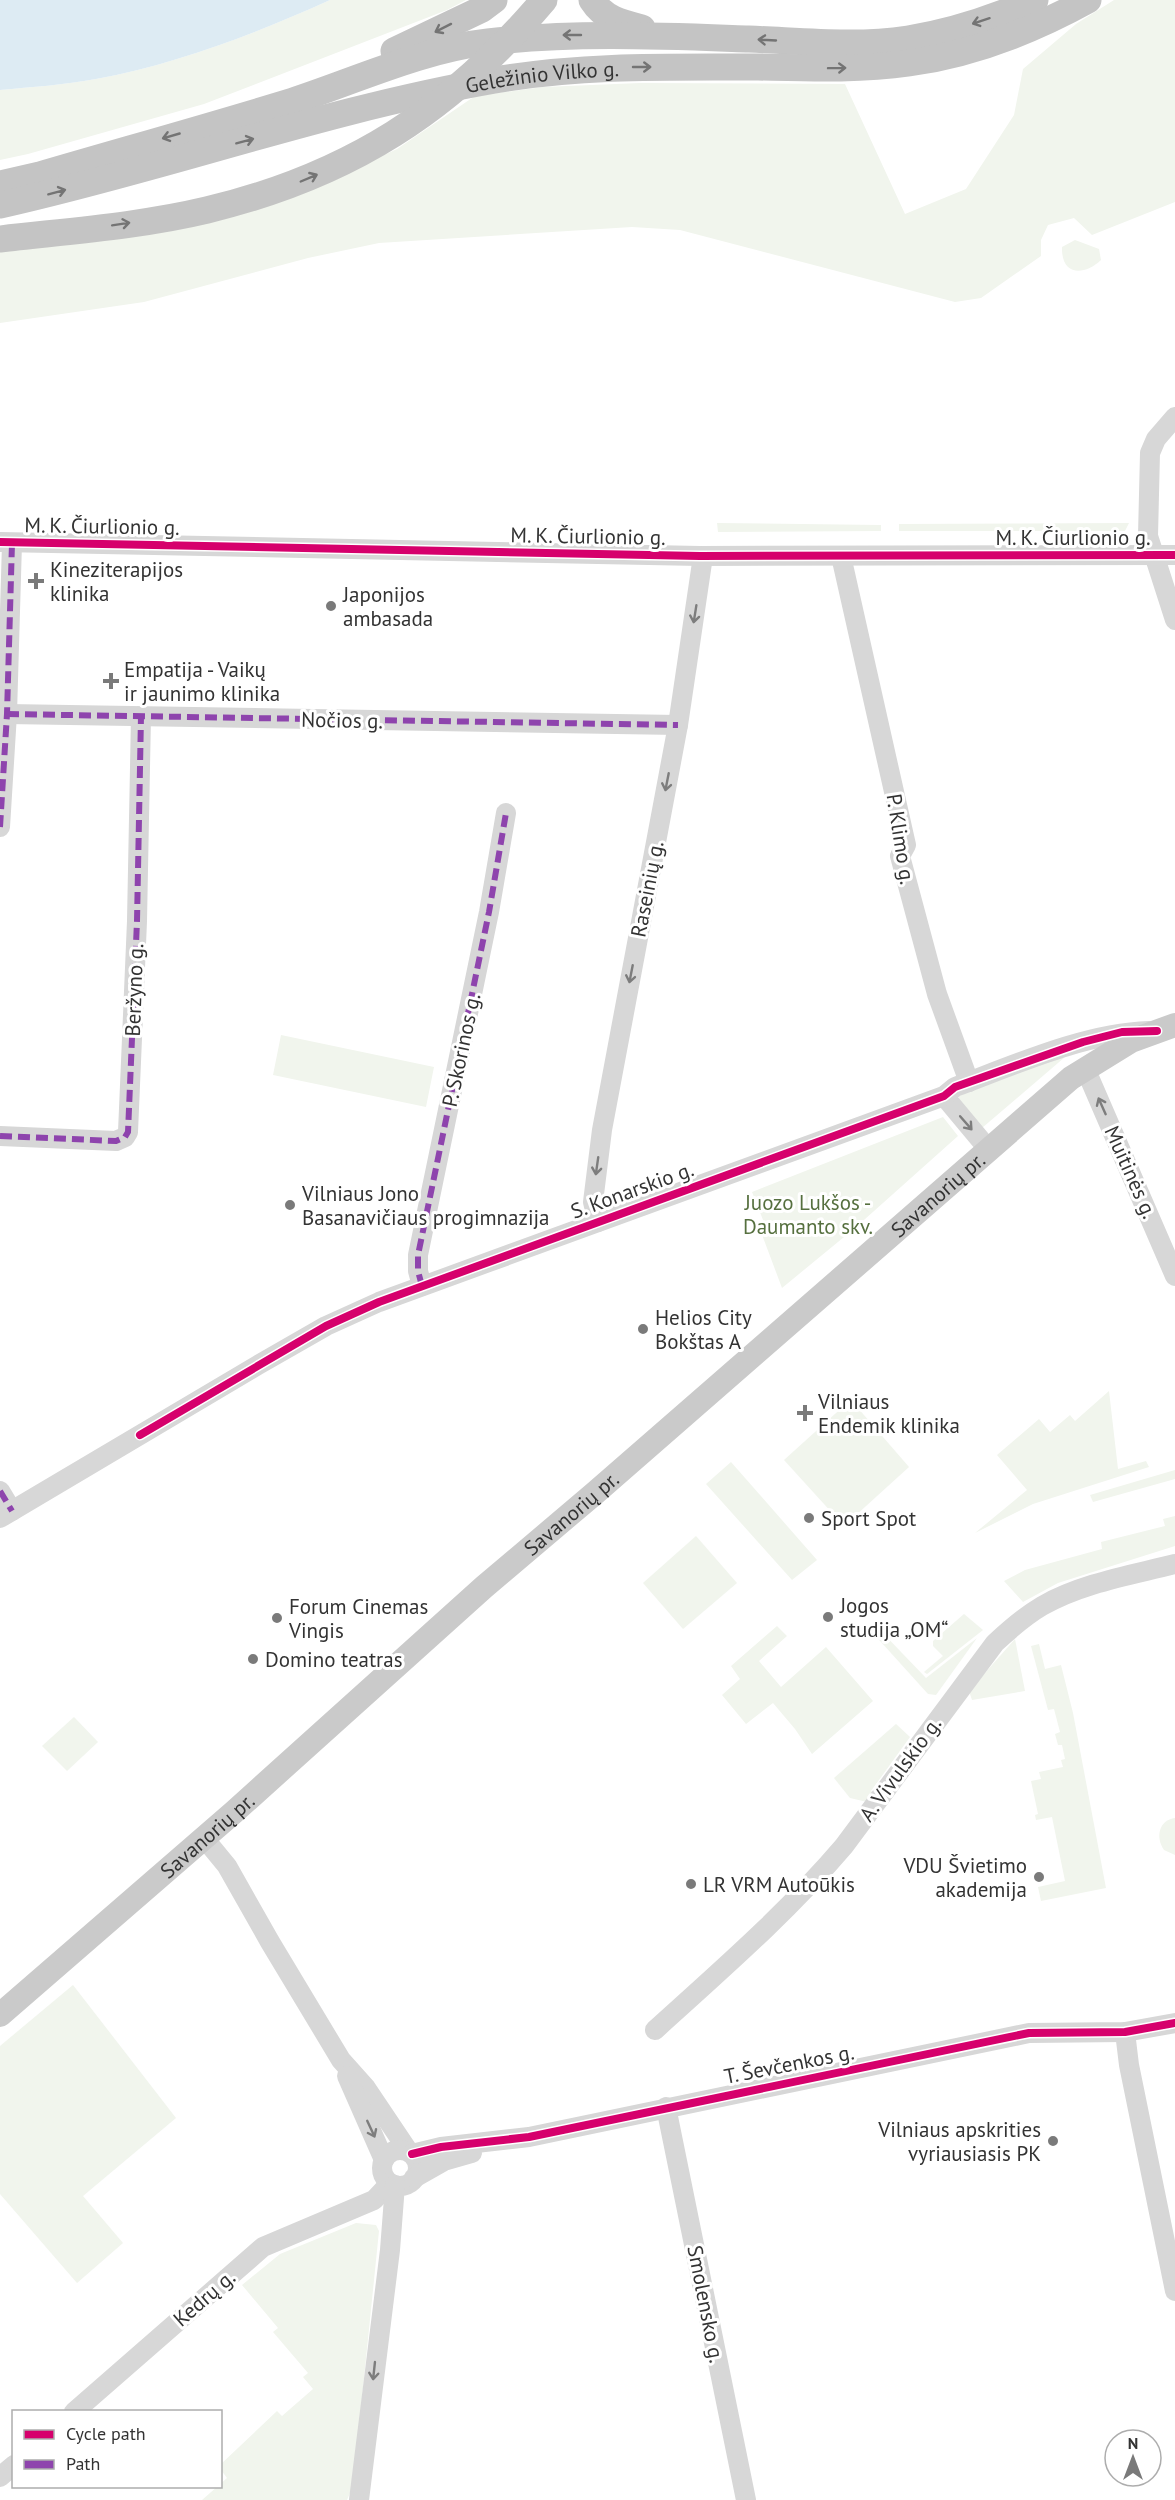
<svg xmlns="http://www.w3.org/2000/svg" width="1175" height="2500" viewBox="0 0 1175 2500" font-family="'PT Sans',sans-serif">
<rect width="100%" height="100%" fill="#fff"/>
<g fill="#f1f5ed">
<path d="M 330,0 L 466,0 L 447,10 L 204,104 L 28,154 L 0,160 L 0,90 C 32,87 64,85 96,79 C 177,64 255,34 330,0 Z"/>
<path d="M 1114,0 L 1175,0 L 1175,202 L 1092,235 L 1074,218 L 1048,225 L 1041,240 L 1041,256 L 981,298 L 955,302 L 680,230 L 632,227 L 379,243 L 308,258 L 144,302 L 0,323 L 0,250 L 326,181 L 397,149 L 475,96 L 543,87 L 640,83 L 845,84 L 905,214 L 966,189 L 1014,115 L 1023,69 L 1076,24 Z"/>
<path d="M 1075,240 L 1099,249 L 1101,260 C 1084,276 1061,276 1062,247 Z"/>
<path d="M 717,523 L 881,525 L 881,531 L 718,532 Z"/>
<path d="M 1129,523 L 1125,531 L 899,531 L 899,524 Z"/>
<path d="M 281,1035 L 434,1067 L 426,1107 L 273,1075 Z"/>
<path d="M 1072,1051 L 982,1128 L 959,1099 L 959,1095 Z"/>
<path d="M 943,1117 L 958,1136 L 855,1228 L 782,1288 L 761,1232 L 767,1230 L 752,1192 Z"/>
<path d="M 1109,1391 L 1118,1469 L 1146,1461 L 1149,1467 L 1033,1504 L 975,1533 L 1027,1490 L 997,1455 L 1039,1419 L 1050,1432 L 1070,1415 L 1075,1421 Z"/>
<path d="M 846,1404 L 853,1411 L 857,1407 L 909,1467 L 844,1526 L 784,1460 Z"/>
<path d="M 731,1462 L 817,1560 L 792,1580 L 706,1484 Z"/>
<path d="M 1175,1470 L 1175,1479 L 1093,1502 L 1090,1495 Z"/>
<path d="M 1175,1516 L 1175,1546 L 1058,1583 L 1023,1602 L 1004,1581 L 1025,1570 L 1102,1549 L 1101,1542 L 1165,1526 L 1163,1519 Z"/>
<path d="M 696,1536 L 737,1583 L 683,1629 L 643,1583 Z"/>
<path d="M 964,1614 L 983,1630 L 927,1674 L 924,1672 L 943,1656 L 933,1646 L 933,1641 Z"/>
<path d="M 777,1626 L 787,1636 L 759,1661 L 781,1687 L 826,1647 L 873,1701 L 812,1754 L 795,1729 L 773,1703 L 746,1724 L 722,1695 L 740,1679 L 731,1666 Z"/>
<path d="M 878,1628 L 926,1678 L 977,1638 L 936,1695 L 928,1694 L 872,1632 Z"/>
<path d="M 1015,1639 L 1025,1691 L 972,1700 L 969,1691 Z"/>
<path d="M 1039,1644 L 1045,1669 L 1061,1665 L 1073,1713 L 1106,1888 L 1041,1901 L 1038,1887 L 1065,1881 L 1052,1817 L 1036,1820 L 1035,1815 L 1038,1814 L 1031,1781 L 1041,1779 L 1039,1772 L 1063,1767 L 1061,1760 L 1065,1759 L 1062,1745 L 1058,1745 L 1055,1734 L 1060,1732 L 1054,1709 L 1048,1710 L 1031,1646 Z"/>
<path d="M 74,1717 L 98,1742 L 67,1771 L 42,1746 Z"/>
<path d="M 896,1724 L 910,1737 L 871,1791 L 875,1794 L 867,1802 L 850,1798 L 834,1778 Z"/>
<path d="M 1175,1818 L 1175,1855 L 1164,1850 C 1155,1837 1159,1820 1175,1818 Z"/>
<path d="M 73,1985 L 176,2118 L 83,2196 L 123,2243 L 77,2283 L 0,2194 L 0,2046 Z"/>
<path d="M 356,2223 L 376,2225 L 379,2231 L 353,2486 L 347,2500 L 202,2500 L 227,2478 L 221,2470 L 221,2464 L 277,2411 L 282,2416 L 313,2389 L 303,2377 L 308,2373 L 273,2332 L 278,2328 L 242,2285 L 280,2254 Z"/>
</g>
<path fill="#ddebf3" d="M 0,0 L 330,0 C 255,34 177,64 96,79 C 64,85 32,87 0,90 Z"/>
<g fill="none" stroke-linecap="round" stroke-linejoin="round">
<g stroke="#d7d7d7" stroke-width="20">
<path d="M 1175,417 L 1156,439 L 1150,453 L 1148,536 L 1175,620"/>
<path d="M 0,542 L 700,556 L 1175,555"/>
<path d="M 841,556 L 906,845 L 900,856 L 937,994 L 969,1082"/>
<path d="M 7,714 L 678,725"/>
<path d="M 0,827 L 7,714 L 12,543"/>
<path d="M 1085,1068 L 1175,1276"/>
<path d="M 944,1096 L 989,1150"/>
<path d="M 0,1136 L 116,1141 L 125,1137 L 128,1132 L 137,921 L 141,716"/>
<path d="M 598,1222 L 593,1202 L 602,1130 L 678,725 L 703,556"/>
<path d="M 422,1286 L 418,1271 L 418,1255 L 489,912 L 506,813"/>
<path d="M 0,1491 L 12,1511"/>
<path d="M 0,1518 L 258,1365 L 326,1326 L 379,1302 L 944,1096 L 955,1087 C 1014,1065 1085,1033 1149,1031"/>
<path d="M 204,1838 L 227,1866 L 270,1942 L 341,2060 L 366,2088 L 409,2152"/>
<path d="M 655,2030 C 720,1971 787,1913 844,1846 L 995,1643 C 1010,1629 1025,1616 1042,1606 C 1082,1583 1132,1575 1175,1564"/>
<path d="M 1125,2032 L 1129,2065 L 1175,2291"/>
<path d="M 347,2076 L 384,2160"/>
<path d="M 666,2107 L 746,2500"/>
<circle cx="400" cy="2168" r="18"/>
<path d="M 412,2154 L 441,2147 L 529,2137 L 1029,2033 L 1125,2032 L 1175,2023"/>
<path d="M 414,2178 L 444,2161 L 472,2153"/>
<path d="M 74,2412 L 263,2247 L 374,2200 L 390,2183"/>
<path d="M 0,2477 L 14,2465"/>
<path d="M 359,2500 L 390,2250 L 395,2185"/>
</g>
<path stroke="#cacaca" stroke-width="24" id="s1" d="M 0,2015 L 234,1812 L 484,1587 L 595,1493 L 1071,1078 L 1131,1041 L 1175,1025"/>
<g stroke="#c4c4c4" stroke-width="27">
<path d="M 592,0 C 604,19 622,23 642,28"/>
<path d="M 394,51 L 482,9 L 494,0"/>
<path d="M 0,184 L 40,175 C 122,151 205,128 287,103 C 350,83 422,49 488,42 C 574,32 662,36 749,39 C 802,41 855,47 908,39 C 952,32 994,18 1035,0"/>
<path id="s2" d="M 0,205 C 166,168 327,109 495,80 C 582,65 670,67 758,67 C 808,68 859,70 909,63 C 973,54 1032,31 1088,0"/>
<path d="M 0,239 C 69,231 140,226 207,210 C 349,176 450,111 544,0"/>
</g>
<g stroke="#8e44ad" stroke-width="6" stroke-dasharray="12 6" stroke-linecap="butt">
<path d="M 7,714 L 678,725"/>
<path d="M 0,827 L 7,714 L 12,543"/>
<path d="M 0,1136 L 116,1141 L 125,1137 L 128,1132 L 137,921 L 141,716"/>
<path d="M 422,1286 L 418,1271 L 418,1255 L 489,912 L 506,813"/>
<path d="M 0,1491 L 12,1511"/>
</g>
<g stroke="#fff" stroke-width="11">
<g id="cycleway">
<path d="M 0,542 L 700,556 L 1175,555"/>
<path d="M 140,1435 L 326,1326 L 379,1302 L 944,1096 L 955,1087 L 1083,1042 L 1122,1032 L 1157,1031"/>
<path d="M 412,2154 L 441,2147 L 529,2137 L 1029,2033 L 1125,2032 L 1175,2023"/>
</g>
</g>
<use href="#cycleway" stroke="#d6006c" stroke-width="8"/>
</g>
<defs><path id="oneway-shaft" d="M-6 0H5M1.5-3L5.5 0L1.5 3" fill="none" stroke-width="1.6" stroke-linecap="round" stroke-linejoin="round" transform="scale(1.5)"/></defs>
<g stroke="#747474">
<use href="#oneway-shaft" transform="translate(981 21) rotate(162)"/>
<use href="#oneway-shaft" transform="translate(443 28) rotate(153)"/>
<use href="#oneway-shaft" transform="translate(572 35) rotate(-180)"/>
<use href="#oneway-shaft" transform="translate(767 40) rotate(-177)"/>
<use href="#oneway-shaft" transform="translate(642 67)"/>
<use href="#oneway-shaft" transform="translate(837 68) rotate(-1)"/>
<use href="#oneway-shaft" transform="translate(171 136) rotate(164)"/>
<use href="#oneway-shaft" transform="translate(245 141) rotate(-15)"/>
<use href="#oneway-shaft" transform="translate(309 178) rotate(-23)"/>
<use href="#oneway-shaft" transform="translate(57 192) rotate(-15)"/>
<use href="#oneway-shaft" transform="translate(121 224) rotate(-9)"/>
</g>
<g stroke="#7d7d7d">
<use href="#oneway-shaft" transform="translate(695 614) rotate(99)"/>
<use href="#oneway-shaft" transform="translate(667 782) rotate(101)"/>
<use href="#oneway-shaft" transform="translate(631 974) rotate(101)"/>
<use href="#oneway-shaft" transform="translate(1102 1106) rotate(-114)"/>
<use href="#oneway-shaft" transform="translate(966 1123) rotate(49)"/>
<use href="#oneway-shaft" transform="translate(597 1166) rotate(98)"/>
<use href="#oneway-shaft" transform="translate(371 2129) rotate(65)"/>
<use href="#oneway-shaft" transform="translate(374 2371) rotate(96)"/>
</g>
<g fill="#7a7a7a" stroke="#fff" stroke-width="2">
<path d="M33 572h6v6h6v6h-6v6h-6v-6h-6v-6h6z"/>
<circle cx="331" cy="606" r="6"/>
<path d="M108 672h6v6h6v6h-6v6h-6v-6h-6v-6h6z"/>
<circle cx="290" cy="1205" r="6"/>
<circle cx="643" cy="1329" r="6"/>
<path d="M802 1404h6v6h6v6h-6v6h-6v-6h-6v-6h6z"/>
<circle cx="809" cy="1518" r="6"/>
<circle cx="828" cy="1617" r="6"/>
<circle cx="277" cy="1618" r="6"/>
<circle cx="253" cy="1659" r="6"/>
<circle cx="1039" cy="1877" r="6"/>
<circle cx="691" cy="1884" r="6"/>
<circle cx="1053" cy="2141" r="6"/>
</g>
<g text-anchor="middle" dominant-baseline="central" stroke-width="6" stroke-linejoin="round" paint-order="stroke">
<g font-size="21" fill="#333" stroke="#fff">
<text stroke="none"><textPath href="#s2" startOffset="558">Geležinio Vilko g.</textPath></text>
<text transform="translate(102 526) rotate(1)">M. K. Čiurlionio g.</text>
<text transform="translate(588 536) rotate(1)">M. K. Čiurlionio g.</text>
<text x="1073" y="537">M. K. Čiurlionio g.</text>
<text transform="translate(342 720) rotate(1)">Nočios g.</text>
<text transform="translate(901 839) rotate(81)">P. Klimo g.</text>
<text transform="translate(647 889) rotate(-79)">Raseinių g.</text>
<text transform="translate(134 990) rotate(-88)">Beržyno g.</text>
<text transform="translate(461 1050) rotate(-78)">P. Skorinos g.</text>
<text transform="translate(1131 1172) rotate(66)">Muitinės g.</text>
<text transform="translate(632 1190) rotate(-20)">S. Konarskio g.</text>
<text stroke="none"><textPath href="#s1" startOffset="1246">Savanorių pr.</textPath></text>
<text stroke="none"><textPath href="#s1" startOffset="760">Savanorių pr.</textPath></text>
<text transform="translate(900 1769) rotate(-54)">A. Vivulskio g.</text>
<text stroke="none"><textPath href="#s1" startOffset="274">Savanorių pr.</textPath></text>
<text transform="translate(789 2064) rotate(-11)">T. Ševčenkos g.</text>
<text transform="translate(204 2298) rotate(-41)">Kedrų g.</text>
<text transform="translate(706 2304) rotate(79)">Smolensko g.</text>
</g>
<g font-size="21" fill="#333" stroke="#fff" text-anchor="start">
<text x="50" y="569">Kineziterapijos<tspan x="50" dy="24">klinika</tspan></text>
<text x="343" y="594">Japonijos<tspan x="343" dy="24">ambasada</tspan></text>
<text x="124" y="669">Empatija - Vaikų<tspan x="124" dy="24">ir jaunimo klinika</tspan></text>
<text x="302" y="1193">Vilniaus Jono<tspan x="302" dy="24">Basanavičiaus progimnazija</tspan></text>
<text x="655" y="1317">Helios City<tspan x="655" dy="24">Bokštas A</tspan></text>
<text x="818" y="1401">Vilniaus<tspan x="818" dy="24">Endemik klinika</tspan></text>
<text x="821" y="1518">Sport Spot</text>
<text x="840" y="1605">Jogos<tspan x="840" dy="24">studija „OM“</tspan></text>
<text x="289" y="1606">Forum Cinemas<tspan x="289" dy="24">Vingis</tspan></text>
<text x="265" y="1659">Domino teatras</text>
<text x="1027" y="1865" text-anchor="end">VDU Švietimo<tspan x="1027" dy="24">akademija</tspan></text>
<text x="703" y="1884">LR VRM Autoūkis</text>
<text x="1041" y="2129" text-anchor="end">Vilniaus apskrities<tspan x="1041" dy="24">vyriausiasis PK</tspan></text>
</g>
<g font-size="21" fill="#56703f" stroke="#fff">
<text x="808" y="1202">Juozo Lukšos -<tspan x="808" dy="24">Daumanto skv.</tspan></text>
</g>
</g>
<rect x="12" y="2410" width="210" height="78" fill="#ffffff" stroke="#adadad" stroke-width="1.5"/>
<rect x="24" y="2430" width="30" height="9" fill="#d6006c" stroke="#adadad" stroke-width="1.5"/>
<text x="66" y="2440" font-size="18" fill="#333333">Cycle path</text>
<rect x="24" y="2460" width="30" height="9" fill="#8e44ad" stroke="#adadad" stroke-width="1.5"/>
<text x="66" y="2470" font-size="18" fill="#333333">Path</text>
<g transform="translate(1133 2458)"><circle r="28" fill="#ffffff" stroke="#adadad" stroke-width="1.5"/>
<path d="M0-4.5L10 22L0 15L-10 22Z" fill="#7a7a7a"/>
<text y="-9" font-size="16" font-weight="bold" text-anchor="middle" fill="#333333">N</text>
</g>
</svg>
